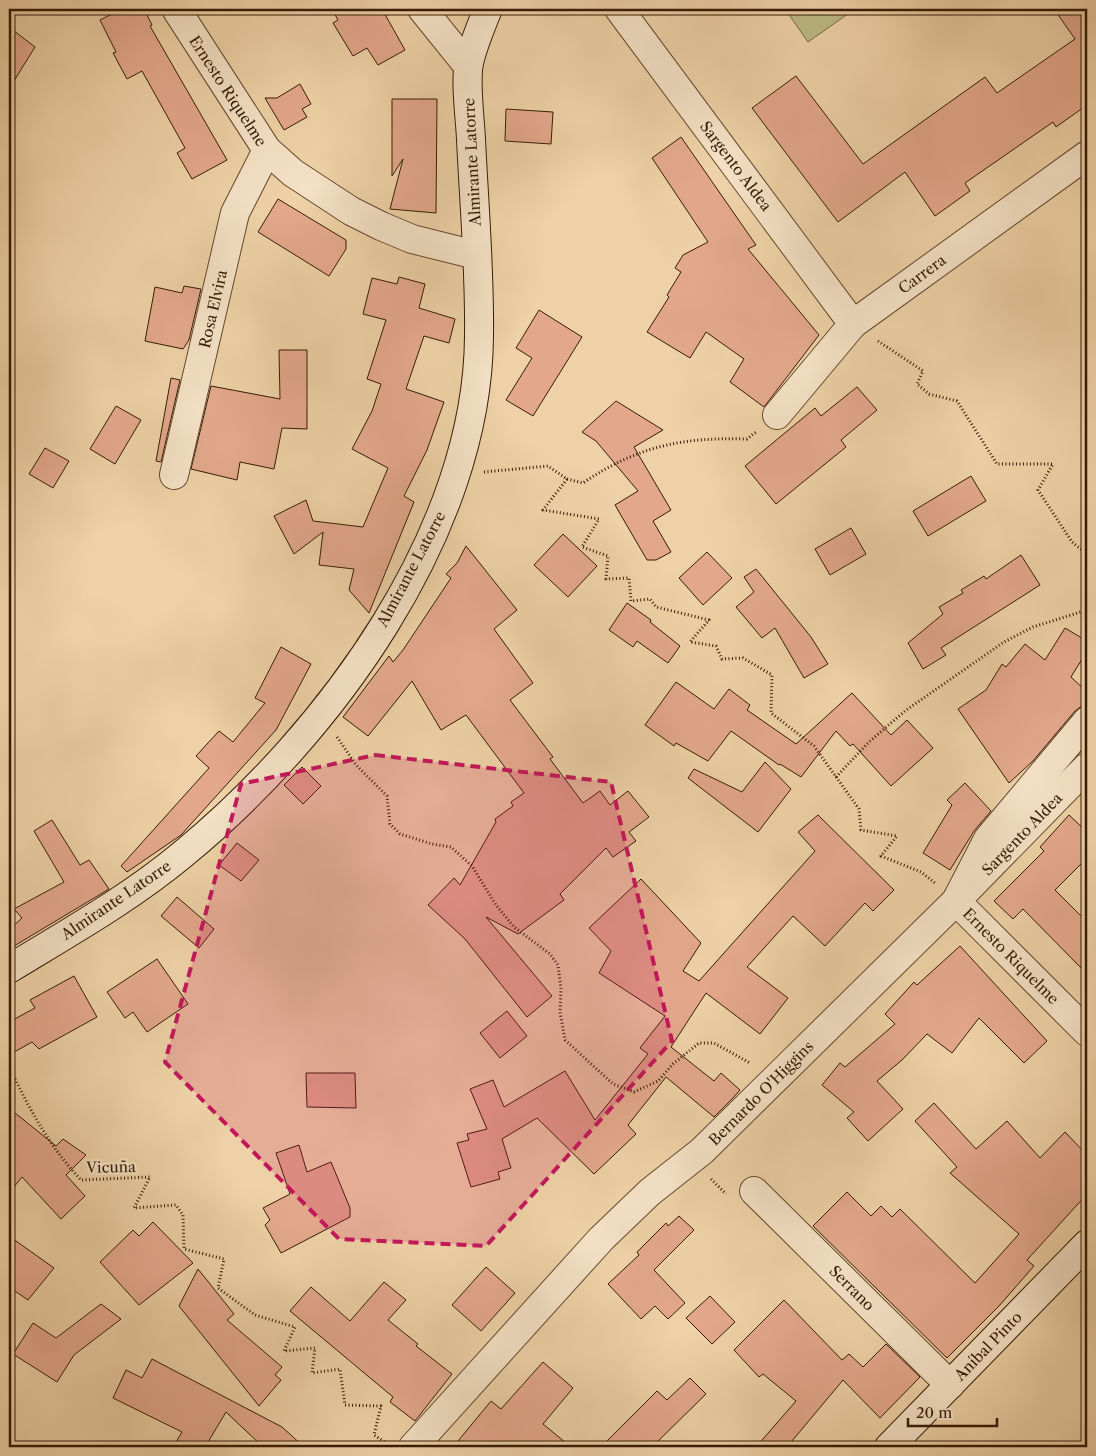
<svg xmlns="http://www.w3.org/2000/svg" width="1096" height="1456" viewBox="0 0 1096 1456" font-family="'Libre Caslon Text',serif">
<rect width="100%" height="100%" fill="#eed1a6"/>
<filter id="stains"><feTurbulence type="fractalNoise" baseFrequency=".004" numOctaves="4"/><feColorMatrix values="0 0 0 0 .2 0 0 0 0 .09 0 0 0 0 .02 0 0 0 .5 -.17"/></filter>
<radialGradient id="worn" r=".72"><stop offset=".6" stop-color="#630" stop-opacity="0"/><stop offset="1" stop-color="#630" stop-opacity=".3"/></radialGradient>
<path fill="#bcba84" stroke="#796a46" d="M 785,9 L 855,9 L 808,42 Z"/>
<g fill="#e3a88b" stroke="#361b07">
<path d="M 122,9 L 144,9 L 152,25 L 150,26 L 227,160 L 192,179 L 177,153 L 185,148 L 142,71 L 127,79 L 113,53 L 116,52 L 100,20 Z"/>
<path d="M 332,9 L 382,9 L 405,50 L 378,65 L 367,48 L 353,56 L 333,23 L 338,20 Z"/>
<path d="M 1054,9 L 1087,9 L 1087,105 L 1056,127 L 1053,122 L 965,183 L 970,191 L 935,216 L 905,172 L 838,222 L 752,108 L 796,76 L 863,164 L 985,77 L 997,93 L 1075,39 Z"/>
<path d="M 9,27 L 35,47 L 9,89 Z"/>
<path d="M 300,84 L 311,104 L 302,109 L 307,117 L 284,130 L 265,98 L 277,98 Z"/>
<path d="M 392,99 L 437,99 L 436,213 L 390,209 L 403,159 L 392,176 Z"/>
<path d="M 506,109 L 553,112 L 551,144 L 505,141 Z"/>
<path d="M 681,137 L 756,245 L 748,249 L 819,335 L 764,407 L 730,382 L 744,359 L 706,332 L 690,358 L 647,332 L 669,297 L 667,295 L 681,272 L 675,268 L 683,255 L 708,242 L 652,158 Z"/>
<path d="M 278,199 L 346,240 L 346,249 L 329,276 L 258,232 Z"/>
<path d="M 399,277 L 425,284 L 419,308 L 455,319 L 449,343 L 424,336 L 406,389 L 444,402 L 427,450 L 404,496 L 414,502 L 369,613 L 349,590 L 354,569 L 319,565 L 323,532 L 294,554 L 274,516 L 306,500 L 313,521 L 363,527 L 388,468 L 352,449 L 372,411 L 381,384 L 367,379 L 386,320 L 363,314 L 372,278 L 397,284 Z"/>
<path d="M 184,286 L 201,289 L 189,340 L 183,349 L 145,341 L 155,287 L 182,293 Z"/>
<path d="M 539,310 L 582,337 L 533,416 L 506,400 L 532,358 L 516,348 Z"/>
<path d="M 279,350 L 307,350 L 307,429 L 282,428 L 274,469 L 240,462 L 237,480 L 191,469 L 211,386 L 280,399 Z"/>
<path d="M 171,378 L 180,380 L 161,462 L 156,461 Z"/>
<path d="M 857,387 L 877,410 L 841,440 L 846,447 L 776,504 L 745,466 L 815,408 L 821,416 Z"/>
<path d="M 616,401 L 663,430 L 634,447 L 671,510 L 653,521 L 671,552 L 656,560 L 647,560 L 615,505 L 638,491 L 596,441 L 582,432 Z"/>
<path d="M 116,406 L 141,420 L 115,464 L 90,449 Z"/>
<path d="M 45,448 L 69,461 L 53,488 L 29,474 Z"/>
<path d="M 971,476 L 986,501 L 928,536 L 913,511 Z"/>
<path d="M 851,528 L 866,554 L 830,575 L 815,549 Z"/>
<path d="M 563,534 L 597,566 L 568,597 L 534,565 Z"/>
<path d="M 466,546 L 517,610 L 494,629 L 533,683 L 510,700 L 553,757 L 550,759 L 583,803 L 600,791 L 610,805 L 628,791 L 649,817 L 629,832 L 636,841 L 613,857 L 606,848 L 560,894 L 564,900 L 518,934 L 486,917 L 552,996 L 527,1017 L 465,939 L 428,905 L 454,878 L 460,885 L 496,822 L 495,819 L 513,806 L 511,802 L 524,793 L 466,715 L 441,730 L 412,681 L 368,736 L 343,717 L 389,656 L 393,662 L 403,650 L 451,578 L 446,574 L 457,563 Z"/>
<path d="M 707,552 L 732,578 L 703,605 L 679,578 Z"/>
<path d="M 1021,555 L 1040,585 L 941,648 L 946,655 L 923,669 L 908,643 L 943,614 L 939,607 L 963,593 L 961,590 L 984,576 L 986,579 Z"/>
<path d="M 756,569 L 811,637 L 828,664 L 804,678 L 775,628 L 762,638 L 736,607 L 754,592 L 744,577 Z"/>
<path d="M 627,603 L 651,620 L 650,622 L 680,646 L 668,663 L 637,641 L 633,647 L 609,630 Z"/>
<path d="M 1065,628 L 1087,641 L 1087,651 L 1071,677 L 1087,692 L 1087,702 L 1075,711 L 1033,761 L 1009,783 L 958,709 L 986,690 L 1002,664 L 1006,667 L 1025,644 L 1045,660 Z"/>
<path d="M 281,647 L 311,664 L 276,730 L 181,835 L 127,872 L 121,866 L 209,768 L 196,756 L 219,731 L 233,742 L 265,703 L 255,698 Z"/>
<path d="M 676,682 L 714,709 L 729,689 L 750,705 L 747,710 L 796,744 L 852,693 L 891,735 L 907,720 L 933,748 L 891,786 L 853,744 L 850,746 L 836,731 L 801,777 L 780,764 L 779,765 L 731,731 L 708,761 L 676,743 L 674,746 L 645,725 Z"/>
<path d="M 765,762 L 791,789 L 758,832 L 688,778 L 694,769 L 742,792 Z"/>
<path d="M 302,767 L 321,786 L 303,804 L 284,785 Z"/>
<path d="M 965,783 L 991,811 L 974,831 L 950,870 L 923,853 L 952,805 L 947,800 Z"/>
<path d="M 818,815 L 894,890 L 873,911 L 865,903 L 825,946 L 793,916 L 747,967 L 788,998 L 760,1034 L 706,993 L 671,1047 L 714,1081 L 721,1073 L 740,1090 L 732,1099 L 714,1117 L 666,1077 L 628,1125 L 636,1134 L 594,1174 L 537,1118 L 502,1139 L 511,1168 L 498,1172 L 500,1179 L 471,1187 L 457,1143 L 469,1140 L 467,1134 L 487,1129 L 470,1089 L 493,1080 L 504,1107 L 565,1071 L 595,1120 L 648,1054 L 640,1048 L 665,1016 L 599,973 L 611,951 L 589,928 L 641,879 L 701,943 L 683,971 L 699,981 L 815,851 L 798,832 Z"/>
<path d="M 1069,815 L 1087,832 L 1087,858 L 1055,890 L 1087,922 L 1087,974 L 1023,909 L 1013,919 L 994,901 L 1044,851 L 1040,847 Z"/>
<path d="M 52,820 L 80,865 L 89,860 L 109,889 L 9,949 L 9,930 L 22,918 L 14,909 L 64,882 L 34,831 Z"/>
<path d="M 237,843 L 259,860 L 241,881 L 219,865 Z"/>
<path d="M 177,897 L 214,929 L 199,948 L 161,916 Z"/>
<path d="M 960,946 L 1047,1041 L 1024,1063 L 979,1018 L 952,1053 L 927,1034 L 902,1060 L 877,1081 L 903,1109 L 868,1141 L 847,1118 L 854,1112 L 822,1085 L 840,1063 L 845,1067 L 895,1024 L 885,1014 L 914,982 L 917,985 Z"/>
<path d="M 157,959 L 188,1004 L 147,1032 L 133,1012 L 125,1018 L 107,992 Z"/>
<path d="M 74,976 L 97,1017 L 39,1049 L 32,1042 L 9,1055 L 9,1022 L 35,1008 L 30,1000 Z"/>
<path d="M 507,1011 L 527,1036 L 500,1058 L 480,1033 Z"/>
<path d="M 306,1073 L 355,1073 L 356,1108 L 307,1107 Z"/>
<path d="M 934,1103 L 976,1149 L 1007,1121 L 1040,1158 L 1065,1132 L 1087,1155 L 1087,1194 L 1027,1260 L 1034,1266 L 999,1306 L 947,1358 L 813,1226 L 847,1192 L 871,1216 L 881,1206 L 892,1217 L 900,1209 L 975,1283 L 1019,1234 L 950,1173 L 957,1167 L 915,1121 Z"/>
<path d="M 9,1108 L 56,1146 L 63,1139 L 86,1155 L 66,1175 L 85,1196 L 61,1219 L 22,1177 L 9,1193 Z"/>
<path d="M 299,1145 L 307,1172 L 331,1162 L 350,1208 L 350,1217 L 281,1253 L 265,1225 L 270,1220 L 263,1208 L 290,1194 L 276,1153 Z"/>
<path d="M 679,1216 L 694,1230 L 654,1270 L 685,1303 L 668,1319 L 655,1306 L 641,1319 L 608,1284 L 639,1255 L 637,1252 L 666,1223 L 668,1226 Z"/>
<path d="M 153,1222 L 193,1263 L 139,1305 L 100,1262 L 133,1230 L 139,1236 Z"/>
<path d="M 9,1236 L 54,1268 L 28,1300 L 9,1287 Z"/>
<path d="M 486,1267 L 515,1293 L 481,1331 L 452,1305 Z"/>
<path d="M 198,1269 L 234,1314 L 227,1320 L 282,1367 L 275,1375 L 281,1380 L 259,1406 L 179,1306 Z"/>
<path d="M 384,1282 L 406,1300 L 388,1320 L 418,1344 L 416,1346 L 452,1374 L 415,1421 L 390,1402 L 393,1397 L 290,1311 L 311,1287 L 350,1321 Z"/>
<path d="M 710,1296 L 735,1322 L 712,1344 L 686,1318 Z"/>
<path d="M 784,1300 L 842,1360 L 849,1354 L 863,1367 L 886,1344 L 920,1377 L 880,1418 L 843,1380 L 787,1447 L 756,1447 L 796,1401 L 763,1374 L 759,1377 L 734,1350 Z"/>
<path d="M 101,1304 L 121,1319 L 74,1355 L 57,1382 L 13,1354 L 33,1323 L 56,1338 Z"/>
<path d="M 152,1359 L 282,1427 L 304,1447 L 263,1447 L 226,1412 L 205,1447 L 173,1447 L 182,1432 L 113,1398 L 126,1370 L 142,1378 Z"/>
<path d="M 543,1362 L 573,1388 L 543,1424 L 571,1447 L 453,1447 L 491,1401 L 501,1409 Z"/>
<path d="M 690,1378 L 706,1394 L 652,1447 L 601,1447 L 657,1391 L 667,1400 Z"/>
</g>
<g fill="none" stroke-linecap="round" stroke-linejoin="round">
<g stroke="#64482f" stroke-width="30">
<g id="street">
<path d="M 176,9 L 267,150 L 293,173 L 351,211 L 381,226 L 412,239 L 476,255"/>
<path d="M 422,9 L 468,66"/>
<path d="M 619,9 L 853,324"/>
<path d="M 777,415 L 853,324 L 1087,155"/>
<path d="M 174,475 L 235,213 L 267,150"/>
<path d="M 1087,767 L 956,901 L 1087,1032"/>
<path d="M 754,1191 L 950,1385"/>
<path d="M 413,1447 L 601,1239 L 650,1192 L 702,1151 L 956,901 L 988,839 L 1087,721"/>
</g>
</g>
<g stroke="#361b07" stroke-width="30">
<g id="secondary">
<path d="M 9,969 C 68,933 129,899 183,854 C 329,734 478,532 479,336 C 480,270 474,204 471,139 C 470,118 465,82 469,63 C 473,45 481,26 488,9"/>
<path d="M 889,1447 L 1087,1244"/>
</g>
</g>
<g stroke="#361b07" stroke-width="3" stroke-dasharray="1 2.5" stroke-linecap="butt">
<path d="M 878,341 L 923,371 L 917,384 L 929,394 L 957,401 L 997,464 L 1053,464 L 1038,490 L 1072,542 L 1087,554"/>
<path d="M 484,472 L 548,466 L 567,479 L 543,510 L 599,519 L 582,547 L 608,556 L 606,579 L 629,578 L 631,601 L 650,599 L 656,607 L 709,620 L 690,642 L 716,646 L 722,659 L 743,658 L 772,675 L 771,713 L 814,746 L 859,809 L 861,830 L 897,836 L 881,856 L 921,872 L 935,883"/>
<path d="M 567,479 L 583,483 C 638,446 682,437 747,439 L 756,432"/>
<path d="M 337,737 L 356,765 L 387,796 L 390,824 L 400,834 L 432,844 L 451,847 L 472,866 L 496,905 L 514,927 L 550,954 L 558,965 L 561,989 L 560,1012 L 565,1040 L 613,1084 L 634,1092 L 658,1081 L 673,1064 L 699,1043 L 714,1043 L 750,1063"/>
<path d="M 836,777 L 869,742 L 905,711 L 1004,642 L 1033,627 L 1087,610"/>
<path d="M 9,1066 C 28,1107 49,1146 81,1180 L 150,1177 L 134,1208 L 176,1205 L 183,1215 L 184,1249 L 224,1259 L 218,1288 L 255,1315 L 295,1327 L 284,1351 L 315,1348 L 312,1373 L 340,1369 L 345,1405 L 381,1406 L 374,1435 L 386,1443"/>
<path d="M 711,1179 L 726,1194"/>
</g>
<use href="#street" stroke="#f4e1c5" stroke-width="28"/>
<use href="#secondary" stroke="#f4e1c5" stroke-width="28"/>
</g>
<path fill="#c2185b" fill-opacity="0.2" stroke="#c2185b" stroke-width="4" stroke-dasharray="10 6" stroke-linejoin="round" d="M 375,755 L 611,782 L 672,1041 L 486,1246 L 339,1239 L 165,1062 L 241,784 Z"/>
<g text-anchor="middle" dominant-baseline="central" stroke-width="4.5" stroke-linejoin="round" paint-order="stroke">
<g font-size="15" fill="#361b07" stroke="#f4e1c5">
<text transform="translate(228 91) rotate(57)">Ernesto Riquelme</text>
<text transform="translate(472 162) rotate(-93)">Almirante Latorre</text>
<text transform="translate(736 166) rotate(53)">Sargento Aldea</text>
<text transform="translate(922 274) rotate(-36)">Carrera</text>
<text transform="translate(213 309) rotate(-77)">Rosa Elvira</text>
<text transform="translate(411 569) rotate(-62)">Almirante Latorre</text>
<text transform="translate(1022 834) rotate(-46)">Sargento Aldea</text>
<text transform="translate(116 900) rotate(-34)">Almirante Latorre</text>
<text transform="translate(1011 956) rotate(45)">Ernesto Riquelme</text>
<text transform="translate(761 1093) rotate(-45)">Bernardo O'Higgins</text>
<text transform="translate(111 1167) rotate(-1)">Vicuña</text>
<text transform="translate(852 1288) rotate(45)">Serrano</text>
<text transform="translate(988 1346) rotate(-46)">Aníbal Pinto</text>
</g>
</g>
<rect width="1096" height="1456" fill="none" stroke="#eed1a6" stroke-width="30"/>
<rect x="10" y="10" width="1076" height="1436" fill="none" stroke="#361b07" stroke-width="2.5"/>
<rect x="15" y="15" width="1066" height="1426" fill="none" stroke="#361b07"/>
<path d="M908 1418v8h89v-8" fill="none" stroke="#361b07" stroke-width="2.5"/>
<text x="916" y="1418" font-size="15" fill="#361b07" stroke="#f4e1c5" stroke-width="4" paint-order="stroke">20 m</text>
<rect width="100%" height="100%" filter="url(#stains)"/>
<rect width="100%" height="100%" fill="url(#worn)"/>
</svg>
